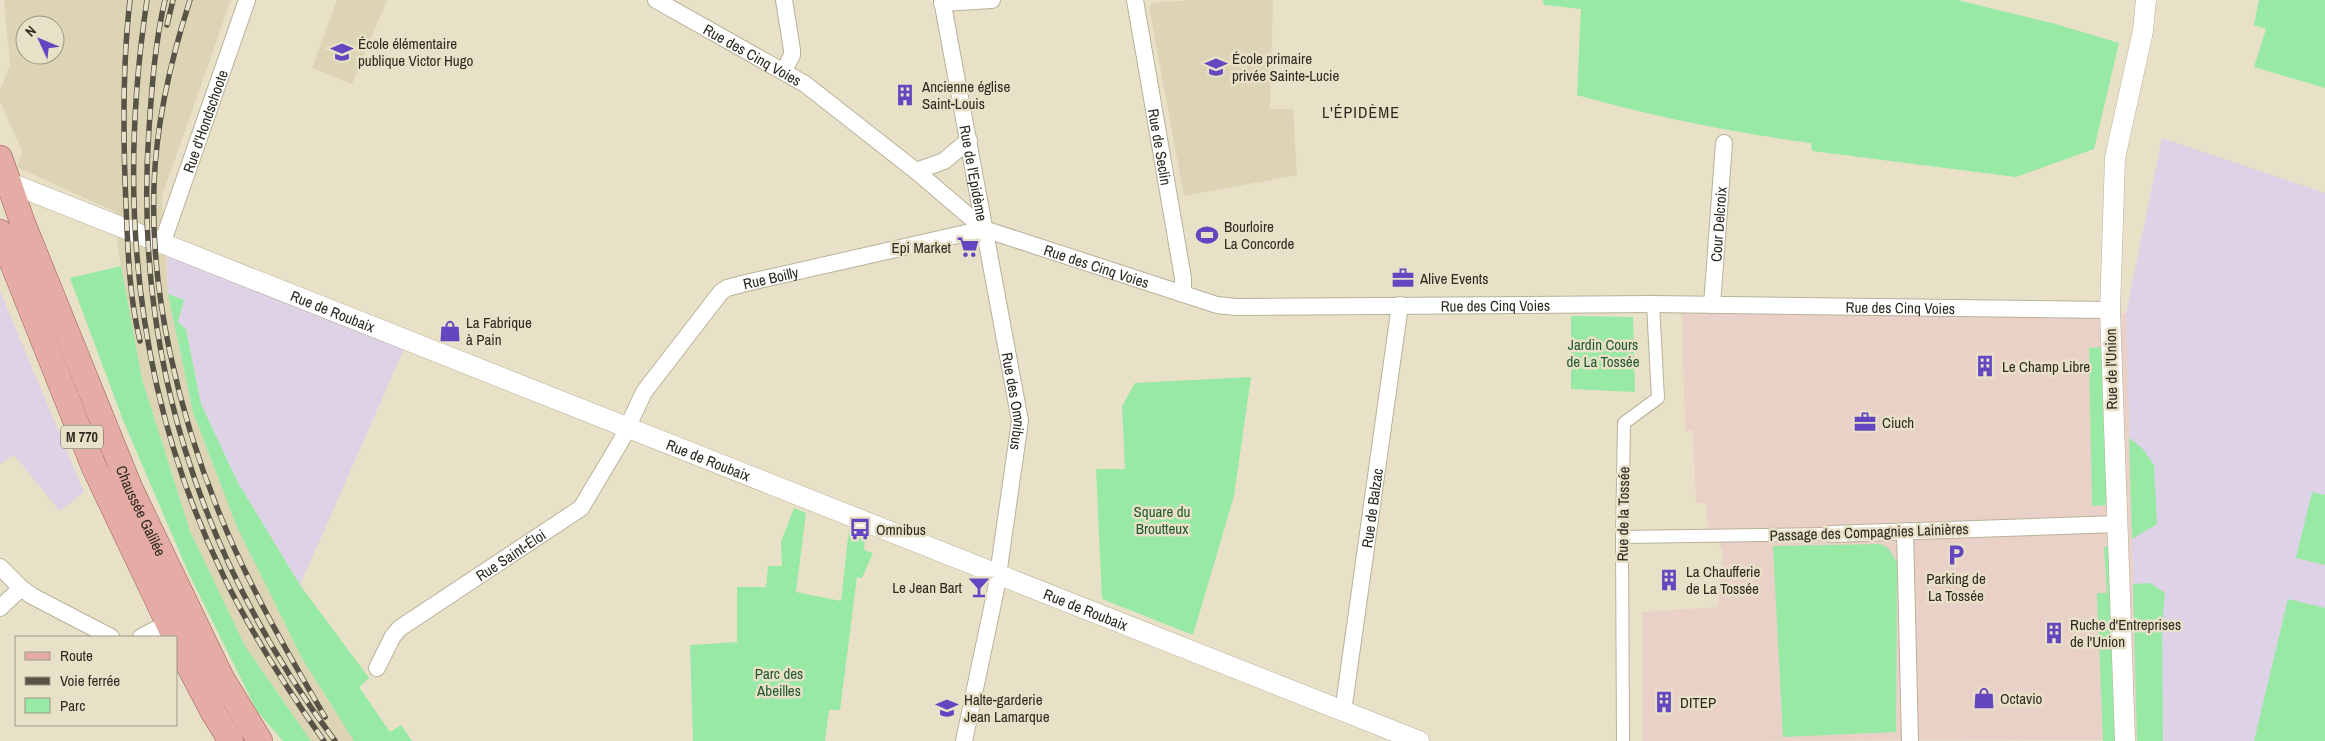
<svg xmlns="http://www.w3.org/2000/svg" width="2325" height="741" viewBox="0 0 2325 741" font-family="'Archivo Narrow',sans-serif">
<rect width="100%" height="100%" fill="#e8e1c8"/>
<g fill="#ded2e6">
<path d="M 2162,138 L 2325,193 L 2325,741 L 2137,741 L 2126,313 Z"/>
<path d="M 167,256 L 404,349 L 300,585 L 237,481 L 201,404 L 186,329 L 178,322 L 184,300 L 168,294 Z"/>
<path d="M 0,291 L 84,492 L 60,511 L 14,455 L 0,464 Z"/>
</g>
<path fill="#e9d1c8" d="M 1682,313 L 2102,315 L 2126,313 L 2137,740 L 1643,741 L 1642,612 L 1718,607 L 1723,550 L 1708,527 L 1706,503 L 1696,503 L 1693,430 L 1685,431 Z"/>
<g fill="#dcd4b5" fill-rule="evenodd">
<path d="M 4,0 L 231,0 L 162,196 L 168,294 L 193,412 L 237,527 L 303,660 L 354,741 L 311,741 L 245,646 L 190,531 L 142,379 L 118,249 L 115,212 L 17,167 L 22,151 L 0,101 L 0,91 L 10,65 ZM 25,25 L 55,25 L 55,55 L 25,55 Z"/>
<path d="M 337,0 L 387,0 L 352,84 L 312,68 Z"/>
<path d="M 1193,0 L 1273,0 L 1270,109 L 1293,109 L 1297,175 L 1184,196 L 1149,7 L 1152,3 Z"/>
</g>
<g fill="#97e9a5">
<path d="M 1543,0 L 1957,0 L 2052,23 L 2119,43 L 2094,149 L 2016,177 L 1812,151 L 1811,143 C 1730,132 1655,117 1577,95 L 1581,9 L 1544,5 Z"/>
<path d="M 2259,0 L 2325,0 L 2325,88 L 2254,67 L 2266,29 L 2254,25 Z"/>
<path d="M 121,266 L 142,379 L 190,531 L 245,646 L 311,741 L 283,741 L 257,711 L 189,574 L 123,420 L 70,278 Z"/>
<path d="M 168,294 L 184,300 L 178,322 L 186,329 L 201,404 L 237,481 L 300,585 L 369,678 L 359,687 L 390,732 L 401,725 L 412,741 L 354,741 L 303,660 L 237,527 L 193,412 Z"/>
<path d="M 1571,316 L 1633,317 L 1635,392 L 1571,389 Z"/>
<path d="M 2103,347 L 2108,505 L 2092,506 L 2089,348 Z"/>
<path d="M 1251,377 L 1234,496 L 1193,635 L 1102,599 L 1096,469 L 1125,469 L 1122,406 L 1135,383 Z"/>
<path d="M 2129,438 L 2142,448 L 2154,465 L 2157,524 L 2132,539 Z"/>
<path d="M 2312,492 L 2325,495 L 2325,565 L 2296,558 Z"/>
<path d="M 794,508 L 806,513 L 796,592 L 841,601 L 849,529 L 865,536 L 864,550 L 873,553 L 862,578 L 857,577 L 840,710 L 829,710 L 825,741 L 693,741 L 690,645 L 737,642 L 737,587 L 766,587 L 768,566 L 782,566 L 781,542 Z"/>
<path d="M 1880,544 L 1888,548 L 1897,562 L 1896,732 L 1783,737 L 1773,546 Z"/>
<path d="M 2110,546 L 2118,741 L 2103,741 L 2097,593 L 2107,593 L 2104,547 Z"/>
<path d="M 2150,583 L 2165,593 L 2162,626 L 2163,741 L 2137,741 L 2133,584 Z"/>
<path d="M 2288,599 L 2325,608 L 2325,741 L 2254,741 Z"/>
</g>
<g fill="none" stroke-linecap="round" stroke-linejoin="round">
<g stroke="#b8b29a" stroke-width="14">
<g id="pedestrian">
<path d="M 1622,537 L 1830,534"/>
<path d="M 1623,741 L 1622,537 L 1624,423 L 1658,398 L 1653,304"/>
</g>
</g>
<g stroke="#b8b29a" stroke-width="18">
<g id="minor">
<path id="s1" d="M 656,0 L 805,84 L 916,171 L 984,229 L 1217,305 L 1236,307 L 1653,304 L 2110,310"/>
<path d="M 784,0 L 792,50 L 792,55 L 784,71"/>
<path id="s2" d="M 942,0 L 1020,421 L 996,589 L 964,741"/>
<path id="s3" d="M 1135,0 L 1183,278 L 1183,294"/>
<path d="M 942,3 L 992,0"/>
<path d="M 916,171 L 944,161 L 969,140"/>
<path id="s4" d="M 162,244 L 247,0"/>
<path id="s5" d="M 1712,305 L 1724,143"/>
<path d="M 1905,531 L 1910,741"/>
<path d="M 1830,534 L 2117,524"/>
<path d="M 0,567 L 21,588 L 32,596 L 111,637"/>
<path d="M 0,608 L 21,588"/>
<path d="M 141,637 L 168,623"/>
<path id="s6" d="M 377,668 L 393,636 L 400,628 L 581,508 L 621,441 L 644,392 L 721,292 L 727,288 L 746,283 L 984,229"/>
<path id="s7" d="M 1343,712 L 1400,305"/>
</g>
</g>
<g stroke="#b8b29a" stroke-width="21">
<g id="tertiary">
<path id="s8" d="M 0,179 L 1419,741"/>
<path d="M 2125,741 L 2110,310 L 2115,158 L 2143,31 L 2146,0"/>
</g>
</g>
<g stroke="#99594f" stroke-width="26">
<g id="primary">
<path id="s9" d="M 0,158 L 23,224 L 130,488 L 221,677 L 260,741"/>
<path d="M 0,232 L 94,467 L 175,637"/>
<path d="M 176,641 L 213,712 L 231,741"/>
</g>
</g>
<use href="#pedestrian" stroke="#fff" stroke-width="12"/>
<use href="#minor" stroke="#fff" stroke-width="16"/>
<use href="#tertiary" stroke="#fff" stroke-width="20"/>
<use href="#primary" stroke="#e5aba5" stroke-width="25"/>
<g stroke="#575447" stroke-width="5.5">
<g id="rail">
<path d="M 130,0 C 122,68 123,137 126,205 C 128,251 129,296 140,341"/>
<path d="M 147,0 C 117,199 135,394 224,577 C 252,634 287,689 324,741"/>
<path d="M 165,0 C 155,42 152,86 149,129 C 133,354 201,561 335,741"/>
<path d="M 190,0 C 171,59 156,123 154,186 C 150,295 179,414 220,515 C 248,584 287,652 325,717"/>
<path d="M 167,25 L 173,0"/>
</g>
</g>
<use href="#rail" stroke="#e8e1c8" stroke-width="4" stroke-dasharray="11" stroke-linecap="butt"/>
</g>
<defs>
<g id="school-bare" transform="scale(1.725)"><path d="M0-5L7-2L0 1L-7-2ZM-4 1L0 2.5L4 1V4Q0 6-4 4Z" fill="#6447c0" stroke="#e8e1c8" stroke-width="2.5" paint-order="stroke"/></g>
<g id="building-bare" transform="scale(1.725)"><path d="M-4-6H4V6H1V3H-1V6H-4ZM-2.5-4.3h1.7v1.8h-1.7ZM.8-4.3h1.7v1.8H.8ZM-2.5-1h1.7V.8h-1.7ZM.8-1h1.7V.8H.8Z" fill="#6447c0" stroke="#e8e1c8" stroke-width="2.5" paint-order="stroke"/></g>
<g id="stadium-bare" transform="scale(1.725)"><path d="M0-5a6.5 5 0 1 0 0 10a6.5 5 0 1 0 0-10ZM-3.5-1.8h7v3.6h-7Z" fill="#6447c0" stroke="#e8e1c8" stroke-width="2.5" paint-order="stroke"/></g>
<g id="supermarket-bare" transform="scale(1.725)"><path d="M-6-5.5h2.5l.6 2H6L4.5 2H-2.5L-4.4-4H-6ZM-1.5 3.2a1.3 1.3 0 1 0 .1 0ZM3 3.2a1.3 1.3 0 1 0 .1 0Z" fill="#6447c0" stroke="#e8e1c8" stroke-width="2.5" paint-order="stroke"/></g>
<g id="office-bare" transform="scale(1.725)"><path d="M-6-3h4V-5.5h4V-3h4V5H-6ZM-1-4.5V-3h2v-1.5ZM-6 0V1H6V0Z" fill="#6447c0" stroke="#e8e1c8" stroke-width="2.5" paint-order="stroke"/></g>
<g id="shop-bare" transform="scale(1.725)"><path d="M-5-2.5h2.3a2.7 3.5 0 0 1 5.4 0H5L5.5 6h-11ZM-1.5-2.5h3a1.5 2.3 0 0 0-3 0Z" fill="#6447c0" stroke="#e8e1c8" stroke-width="2.5" paint-order="stroke"/></g>
<g id="bus-bare" transform="scale(1.725)"><path d="M-5-6H5V4H4V6H2V4H-2V6H-4V4H-5ZM-3.5-4V0h7V-4ZM-3.5 1.2v1.5H-2V1.2ZM2 1.2v1.5H3.5V1.2Z" fill="#6447c0" stroke="#e8e1c8" stroke-width="2.5" paint-order="stroke"/></g>
<g id="parking-bare" transform="scale(1.725)"><path d="M-3.5-5.5H1a3.5 3.5 0 0 1 0 7H-1V5.5H-3.5ZM-1-3.4V-.6H.8a1.4 1.4 0 0 0 0-2.8Z" fill="#6447c0" stroke="#e8e1c8" stroke-width="2.5" paint-order="stroke"/></g>
<g id="bar-bare" transform="scale(1.725)"><path d="M-6-5H6L.8 .8V4.5H3.5V6h-7V4.5H-.8V.8Z" fill="#6447c0" stroke="#e8e1c8" stroke-width="2.5" paint-order="stroke"/></g>
</defs>
<g fill-rule="evenodd">
<use href="#school-bare" x="342" y="52"/>
<use href="#school-bare" x="1216" y="67"/>
<use href="#building-bare" x="905" y="95"/>
<use href="#stadium-bare" x="1207" y="235"/>
<use href="#supermarket-bare" x="968" y="247"/>
<use href="#office-bare" x="1403" y="278"/>
<use href="#shop-bare" x="450" y="331"/>
<use href="#building-bare" x="1985" y="366"/>
<use href="#office-bare" x="1865" y="422"/>
<use href="#bus-bare" x="860" y="529"/>
<use href="#parking-bare" x="1956" y="555"/>
<use href="#building-bare" x="1669" y="580"/>
<use href="#bar-bare" x="979" y="587"/>
<use href="#building-bare" x="2054" y="633"/>
<use href="#shop-bare" x="1984" y="698"/>
<use href="#building-bare" x="1664" y="702"/>
<use href="#school-bare" x="947" y="708"/>
</g>
<g text-anchor="middle" dominant-baseline="central" stroke-width="5" stroke-linejoin="round" paint-order="stroke">
<rect fill="#e8e1c8" stroke="#646152" stroke-width="1" x="61" y="425.5" width="42" height="23" rx="4"/>
<g font-size="14" font-weight="bold" fill="#2c2a20">
<text x="82" y="437">M 770</text>
</g>
<g font-size="15" fill="#2c2a20" stroke="#e8e1c8" text-anchor="start">
<text x="358" y="43">École élémentaire<tspan x="358" dy="17">publique Victor Hugo</tspan></text>
<text x="1232" y="58">École primaire<tspan x="1232" dy="17">privée Sainte-Lucie</tspan></text>
<text x="922" y="86">Ancienne église<tspan x="922" dy="17">Saint-Louis</tspan></text>
<text x="1224" y="226">Bourloire<tspan x="1224" dy="17">La Concorde</tspan></text>
<text x="951" y="247" text-anchor="end">Epi Market</text>
<text x="1420" y="278">Alive Events</text>
<text x="466" y="322">La Fabrique<tspan x="466" dy="17">à Pain</tspan></text>
<text x="2002" y="366">Le Champ Libre</text>
<text x="1882" y="422">Ciuch</text>
<text x="876" y="529">Omnibus</text>
<text x="1686" y="571">La Chaufferie<tspan x="1686" dy="17">de La Tossée</tspan></text>
<text x="1956" y="578" text-anchor="middle">Parking de<tspan x="1956" dy="17">La Tossée</tspan></text>
<text x="962" y="587" text-anchor="end">Le Jean Bart</text>
<text x="2070" y="624">Ruche d'Entreprises<tspan x="2070" dy="17">de l'Union</tspan></text>
<text x="2000" y="698">Octavio</text>
<text x="964" y="699">Halte-garderie<tspan x="964" dy="17">Jean Lamarque</tspan></text>
<text x="1680" y="702">DITEP</text>
</g>
<g font-size="15" fill="#2c2a20" stroke="#e8e1c8">
<text stroke="none"><textPath href="#s1" startOffset="111">Rue des Cinq Voies</textPath></text>
<text stroke="none"><textPath href="#s4" startOffset="130">Rue d'Hondschoote</textPath></text>
<text stroke="none"><textPath href="#s3" startOffset="149">Rue de Seclin</textPath></text>
<text stroke="none"><textPath href="#s2" startOffset="176">Rue de l'Epidème</textPath></text>
<text stroke="none"><textPath href="#s5" startOffset="81">Cour Delcroix</textPath></text>
<text stroke="none"><textPath href="#s1" startOffset="520">Rue des Cinq Voies</textPath></text>
<text stroke="none"><textPath href="#s6" startOffset="574">Rue Boilly</textPath></text>
<text stroke="none"><textPath href="#s1" startOffset="925">Rue des Cinq Voies</textPath></text>
<text stroke="none"><textPath href="#s1" startOffset="1330">Rue des Cinq Voies</textPath></text>
<text stroke="none"><textPath href="#s8" startOffset="358">Rue de Roubaix</textPath></text>
<text transform="translate(2111 369) rotate(-91)">Rue de l'Union</text>
<text stroke="none"><textPath href="#s2" startOffset="408">Rue des Omnibus</textPath></text>
<text stroke="none"><textPath href="#s8" startOffset="762">Rue de Roubaix</textPath></text>
<text stroke="none"><textPath href="#s7" startOffset="206">Rue de Balzac</textPath></text>
<text stroke="none"><textPath href="#s9" startOffset="380">Chaussée Galilée</textPath></text>
<text transform="translate(1623 514) rotate(-89)">Rue de la Tossée</text>
<text transform="translate(1869 532) rotate(-2)">Passage des Compagnies Lainières</text>
<text stroke="none"><textPath href="#s6" startOffset="179">Rue Saint-Éloi</textPath></text>
<text stroke="none"><textPath href="#s8" startOffset="1168">Rue de Roubaix</textPath></text>
</g>
<g font-size="15" fill="#215a2f" stroke="#e8e1c8">
<text x="1603" y="344">Jardin Cours<tspan x="1603" dy="17">de La Tossée</tspan></text>
<text x="1162" y="511">Square du<tspan x="1162" dy="17">Broutteux</tspan></text>
<text x="779" y="673">Parc des<tspan x="779" dy="17">Abeilles</tspan></text>
</g>
<g font-size="16" letter-spacing="1" fill="#2c2a20" stroke="#e8e1c8">
<text x="1361" y="112">L'ÉPIDÈME</text>
</g>
</g>
<rect x="15" y="636" width="162" height="90" fill="#e8e1c8" stroke="#9d9885"/>
<rect x="25" y="652" width="25" height="8" fill="#e5aba5" stroke="#9d9885"/>
<text x="60" y="661" font-size="15" fill="#2c2a20">Route</text>
<rect x="25" y="677" width="25" height="8" fill="#575447" stroke="#9d9885"/>
<text x="60" y="686" font-size="15" fill="#2c2a20">Voie ferrée</text>
<rect x="25" y="698" width="25" height="15" fill="#97e9a5" stroke="#9d9885"/>
<text x="60" y="711" font-size="15" fill="#2c2a20">Parc</text>
<g transform="translate(40 40) rotate(314)"><circle r="24" fill="#e8e1c8" stroke="#9d9885"/>
<path d="M0-4L9 19L0 12L-9 19Z" fill="#6447c0"/>
<text y="-8" font-size="14" font-weight="bold" text-anchor="middle" fill="#2c2a20">N</text>
</g>
</svg>
